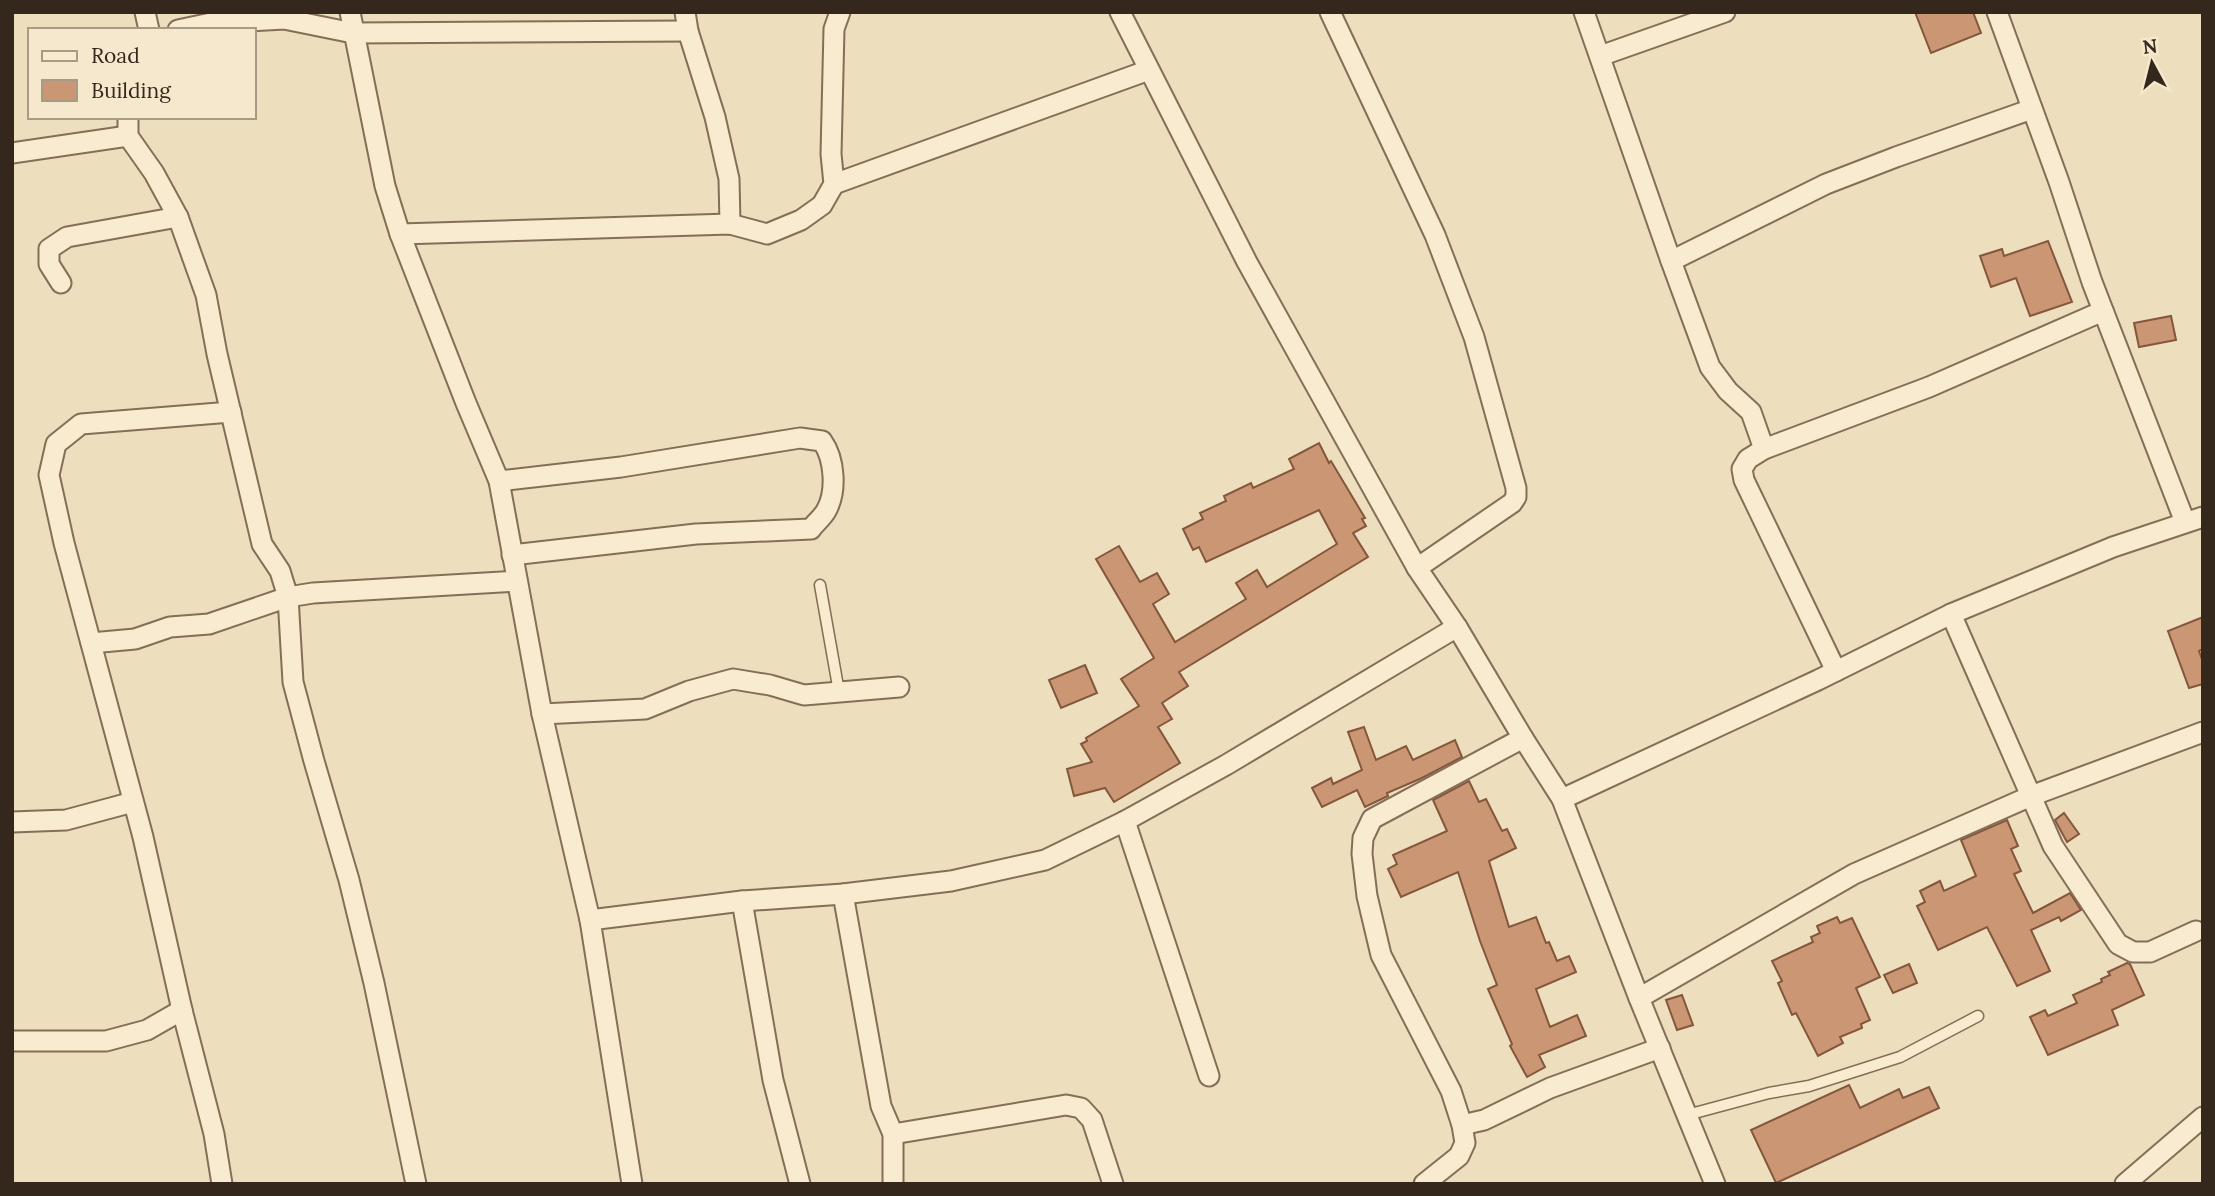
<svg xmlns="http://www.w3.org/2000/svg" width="2215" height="1196" viewBox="0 0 2215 1196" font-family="Lora,serif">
<rect width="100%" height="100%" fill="#eddebd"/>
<g fill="#cb9673" stroke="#84573d" stroke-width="2">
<path d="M 1915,12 L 1973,12 L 1981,33 L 1931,53 Z"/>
<path d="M 2048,241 L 2072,302 L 2030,316 L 2016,278 L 1991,287 L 1980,256 L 2002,249 L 2004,256 Z"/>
<path d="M 2171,316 L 2176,340 L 2139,347 L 2134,323 Z"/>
<path d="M 1319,443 L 1329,463 L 1331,461 L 1365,518 L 1362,519 L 1366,526 L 1353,533 L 1368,557 L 1179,672 L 1188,686 L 1162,703 L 1172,719 L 1158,727 L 1180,763 L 1114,802 L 1105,788 L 1074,796 L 1067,769 L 1092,762 L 1081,744 L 1087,741 L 1086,738 L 1139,706 L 1121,679 L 1154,658 L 1096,559 L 1119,546 L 1140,582 L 1157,573 L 1169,594 L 1153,604 L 1175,642 L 1246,599 L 1236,583 L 1257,570 L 1267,587 L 1337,544 L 1319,510 L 1206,562 L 1199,547 L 1193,550 L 1183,529 L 1203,519 L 1200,513 L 1226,501 L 1224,496 L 1251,483 L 1253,488 L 1294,469 L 1289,459 Z"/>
<path d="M 2203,617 L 2203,649 L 2199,651 L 2203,662 L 2203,684 L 2189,688 L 2168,631 Z"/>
<path d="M 1085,665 L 1097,693 L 1061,708 L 1049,680 Z"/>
<path d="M 1364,727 L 1376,760 L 1406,746 L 1413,760 L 1455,740 L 1462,757 L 1422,778 L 1387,793 L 1388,796 L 1365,807 L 1357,790 L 1322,807 L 1312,788 L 1331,778 L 1333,784 L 1362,770 L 1348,732 Z"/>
<path d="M 1469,781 L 1479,802 L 1486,799 L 1502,831 L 1507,829 L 1516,848 L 1489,861 L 1509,927 L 1536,917 L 1546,943 L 1549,942 L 1557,961 L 1569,956 L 1576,972 L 1536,989 L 1550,1027 L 1577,1015 L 1586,1036 L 1539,1055 L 1545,1067 L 1527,1077 L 1510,1046 L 1512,1044 L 1488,989 L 1497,985 L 1480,941 L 1458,872 L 1401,897 L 1388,869 L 1397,864 L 1393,855 L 1447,831 L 1433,800 Z"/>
<path d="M 2064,813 L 2079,834 L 2067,842 L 2055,820 Z"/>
<path d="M 2007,820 L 2018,846 L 2011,849 L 2021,871 L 2014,874 L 2033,913 L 2070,893 L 2081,910 L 2061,921 L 2059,917 L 2031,930 L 2050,971 L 2017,986 L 1987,927 L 1938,950 L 1917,906 L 1925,902 L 1920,891 L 1940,881 L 1944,891 L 1976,876 L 1961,840 Z"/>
<path d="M 1837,917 L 1840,923 L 1852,918 L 1880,977 L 1856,988 L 1870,1020 L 1861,1024 L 1862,1028 L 1840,1037 L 1843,1043 L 1818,1056 L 1796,1013 L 1792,1015 L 1778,983 L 1782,981 L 1772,961 L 1813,942 L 1811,937 L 1820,933 L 1817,926 Z"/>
<path d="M 2127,963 L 2130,964 L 2144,995 L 2112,1010 L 2118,1025 L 2048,1055 L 2030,1017 L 2045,1010 L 2048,1016 L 2077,1003 L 2073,995 L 2102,982 L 2101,979 L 2110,975 L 2108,972 Z"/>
<path d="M 1909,964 L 1917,983 L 1893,993 L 1884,975 Z"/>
<path d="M 1682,995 L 1693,1025 L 1677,1030 L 1666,1000 Z"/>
<path d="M 1849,1085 L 1860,1108 L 1899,1089 L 1903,1098 L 1929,1087 L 1939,1108 L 1776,1183 L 1751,1130 Z"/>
</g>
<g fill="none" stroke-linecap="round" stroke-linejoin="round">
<g stroke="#856e57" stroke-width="13">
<g id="lane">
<path d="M 820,585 L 839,692"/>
<path d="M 1687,1115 L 1769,1093 L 1809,1086 L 1900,1057 L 1978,1016"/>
</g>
</g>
<g stroke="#856e57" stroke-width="23">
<g id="street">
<path d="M 145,12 L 149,30"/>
<path d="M 350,12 L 385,186 L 400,234 L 466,403 L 499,481 L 542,714 L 590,920 L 632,1184"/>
<path d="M 685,12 L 688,31 L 715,117 L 729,179 L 730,224"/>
<path d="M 1120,12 L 1247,262 L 1417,568 L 1457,627 L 1523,738 L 1562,799 L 1639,998 L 1715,1184"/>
<path d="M 1330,12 L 1435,235 L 1474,337 L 1516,488 L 1516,497 L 1512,503 L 1417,568"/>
<path d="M 1584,12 L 1671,261"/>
<path d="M 1997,12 L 2059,182 L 2092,282 L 2185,522"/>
<path d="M 178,30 L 211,23 L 284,19 L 353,33 L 688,31"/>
<path d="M 1600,56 L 1725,12"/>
<path d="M 128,117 L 128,136 L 154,173 L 178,217 L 206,295 L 217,354 L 262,544 L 280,571 L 288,597 L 313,593 L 517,581"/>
<path d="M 12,153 L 128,136"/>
<path d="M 834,184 L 1149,70"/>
<path d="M 400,234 L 730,224 L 767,234 L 801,220 L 822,205 L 834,184 L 831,154 L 834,29 L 840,12"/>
<path d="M 61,283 L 49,264 L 49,249 L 67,237 L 178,217"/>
<path d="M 1764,449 L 1751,412 L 1728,391 L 1710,367 L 1671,261 L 1826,184 L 1896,157 L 2032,109"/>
<path d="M 499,481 L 621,467 L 800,438 L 822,441 C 835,459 837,492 826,511 C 822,518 815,523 811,529 L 696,534 L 512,555"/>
<path d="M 1951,614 L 2053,846 L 2118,944 L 2133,952 L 2150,952 L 2196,931"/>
<path d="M 91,643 L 135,639 L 170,627 L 209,624 L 288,597 L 293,682 L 314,761 L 349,880 L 374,983 L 416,1184"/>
<path d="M 1836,671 L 1744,480 L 1742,469 L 1748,459 L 1764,449 L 1929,387 L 2103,311"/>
<path d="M 542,714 L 645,709 L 689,691 L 733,679 L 770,685 L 804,695 L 899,687"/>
<path d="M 1562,799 L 1818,680 L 1951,614 L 2113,547 L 2203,517"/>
<path d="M 1125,821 L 1209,1076"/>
<path d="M 12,822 L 66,820 L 133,802"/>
<path d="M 843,894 L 881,1106 L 893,1134 L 893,1184"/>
<path d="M 742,901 L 773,1080 L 800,1184"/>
<path d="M 590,920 L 742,901 L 843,894 L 951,881 L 1045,860 L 1125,821 L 1226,765 L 1457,627"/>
<path d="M 1639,998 L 1854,874 L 2031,796 L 2203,732"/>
<path d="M 12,1041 L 106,1041 L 147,1030 L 182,1010"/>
<path d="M 1462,1125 L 1484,1120 L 1550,1088 L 1660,1048"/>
<path d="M 893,1134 L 1066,1105 L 1081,1108 L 1092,1120 L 1113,1184"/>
<path d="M 222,1184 L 214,1134 L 182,1010 L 143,837 L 64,543 L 49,475 L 56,444 L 81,424 L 231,412"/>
<path d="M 1424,1184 L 1459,1156 L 1465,1143 L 1462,1125 L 1451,1091 L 1381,955 L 1367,896 L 1362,854 L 1363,838 L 1372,819 L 1523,738"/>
<path d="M 2125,1184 L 2203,1117"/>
</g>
</g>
<use href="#lane" stroke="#f8ebd0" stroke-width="10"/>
<use href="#street" stroke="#f8ebd0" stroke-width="19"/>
</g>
<rect width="2215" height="1196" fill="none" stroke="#34271b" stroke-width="28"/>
<rect x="28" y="28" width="228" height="91" fill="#f5e8cd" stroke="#a89b86" stroke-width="2"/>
<rect x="42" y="51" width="35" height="10" fill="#f8ebd0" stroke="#a89b86" stroke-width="2"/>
<text x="91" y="63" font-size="21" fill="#34271b">Road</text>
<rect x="42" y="80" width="35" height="21" fill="#cb9673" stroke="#a89b86" stroke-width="2"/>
<text x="91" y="98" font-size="21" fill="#34271b">Building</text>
<g transform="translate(2152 63) rotate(353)" stroke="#f5e8cd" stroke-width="5" paint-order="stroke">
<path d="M0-5L12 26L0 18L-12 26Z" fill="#34271b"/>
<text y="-10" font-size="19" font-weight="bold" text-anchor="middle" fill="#34271b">N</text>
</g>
</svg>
